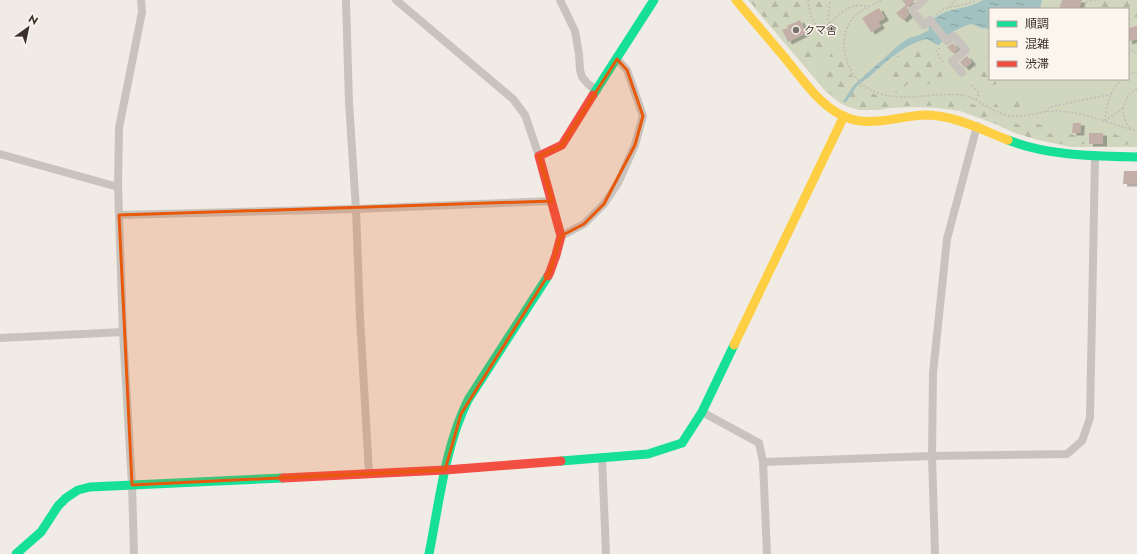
<svg xmlns="http://www.w3.org/2000/svg" width="1137" height="554" viewBox="0 0 1137 554" font-family="Jost,'Noto Sans JP',sans-serif">
<defs>
<pattern id="forest-firs" width="22" height="20" patternUnits="userSpaceOnUse"><rect width="22" height="20" fill="#d1d6bf"/><path d="M5 1l3.5 6h-7zM16 11l3.5 6h-7z" fill="#b4b8a4"/></pattern>
<pattern id="water-ripples" width="26" height="14" patternUnits="userSpaceOnUse"><rect width="26" height="14" fill="#a1c2c1"/><path d="M2 4q2-2 4 0t4 0M15 11q2-2 4 0t4 0" fill="none" stroke="#849e9d"/></pattern>
<filter id="shadow"><feDropShadow dx="4" dy="2.5" stdDeviation="0" flood-color="#0004"/></filter>
</defs>
<rect width="100%" height="100%" fill="#f0ebe5"/>
<path fill="#d1d6bf" fill-rule="evenodd" d="M 748,0 L 1137,0 L 1137,147 L 1071,147 L 1034,139 L 1015,133 L 995,124 L 960,111 L 939,108 L 914,107 L 890,108 L 879,110 L 859,110 L 846,106 L 840,103 L 827,93 ZM 990,9 L 1128,9 L 1128,79 L 990,79 Z"/>
<g fill="url(#forest-firs)">
<path d="M 749,0 L 804,0 C 808,18 799,18 787,25 C 783,27 781,31 777,33 Z"/>
<path d="M 811,0 L 826,0 L 825,15 L 818,13 L 813,9 Z"/>
<path d="M 1108,0 L 1137,0 L 1137,24 L 1128,26 L 1128,9 L 1087,9 L 1088,4 Z"/>
<path d="M 822,39 L 826,43 L 828,48 C 824,56 820,60 810,62 L 808,69 L 797,56 L 813,43 Z"/>
<path d="M 917,48 L 926,50 L 931,56 L 934,56 L 944,74 L 936,82 L 922,86 L 920,82 L 915,80 L 909,82 L 901,91 L 897,93 L 891,92 L 888,89 C 887,84 889,79 889,73 C 890,70 888,68 890,64 C 895,56 908,49 917,48 Z"/>
<path d="M 835,50 L 842,52 L 845,66 L 853,77 L 865,90 L 878,96 L 895,99 L 952,98 L 963,101 L 975,105 L 998,117 L 1011,120 L 1019,125 L 1027,128 L 1038,124 L 1043,126 L 1047,134 L 1064,132 L 1074,135 L 1085,136 L 1086,144 C 1062,146 1037,141 1015,132 C 997,125 977,113 958,109 C 940,105 920,105 901,106 C 884,107 869,111 853,106 C 833,100 822,85 809,70 C 814,71 818,75 824,75 L 830,55 Z"/>
<path d="M 990,53 L 990,79 L 1017,79 L 999,83 L 989,87 L 972,79 L 971,75 L 975,66 Z"/>
<path d="M 1018,96 L 1024,96 L 1027,100 L 1025,104 C 1009,111 1011,116 993,106 L 1007,98 L 1014,100 Z"/>
<path d="M 1108,133 L 1111,133 L 1125,138 L 1137,139 L 1137,145 L 1106,144 L 1107,136 Z"/>
</g>
<path fill="url(#water-ripples)" d="M 984,0 L 1042,0 L 1040,9 L 990,9 L 990,29 L 981,28 L 972,24 C 966,25 953,31 948,35 C 945,38 942,42 939,45 L 937,45 L 927,39 C 904,44 884,63 867,79 L 864,76 L 900,44 L 909,38 L 920,35 L 929,30 L 928,25 C 940,11 949,11 965,7 C 972,6 978,2 984,0 Z"/>
<g fill="none" stroke-linecap="round" stroke-linejoin="round">
<path stroke="#a1c2c1" stroke-width="3" d="M 845,101 L 855,86 L 868,75"/>
</g>
<g fill="#c3afa7" filter="url(#shadow)">
<path d="M 902,0 L 915,0 L 907,8 L 907,11 L 909,15 L 903,20 L 896,13 L 906,5 Z"/>
<path d="M 1062,0 L 1082,0 L 1079,9 L 1059,9 Z"/>
<path d="M 879,8 L 885,18 L 878,22 L 881,26 L 871,32 L 862,18 Z"/>
<path d="M 800,20 L 806,33 L 788,42 L 782,30 L 788,28 L 787,26 Z"/>
<path d="M 1137,26 L 1137,39 L 1128,42 L 1128,28 Z"/>
<path d="M 953,43 L 958,49 L 953,53 L 947,47 Z"/>
<path d="M 967,56 L 972,62 L 965,68 L 960,62 Z"/>
<path d="M 1073,123 L 1081,123 L 1080,133 L 1072,133 Z"/>
<rect x="1089" y="133" width="14" height="11"/>
<path d="M 1124,171 L 1137,171 L 1137,184 L 1123,184 Z"/>
</g>
<g fill="none" stroke-linecap="round" stroke-linejoin="round">
<g stroke="#c2bbb6" stroke-width="1.5" stroke-dasharray="2 2" stroke-linecap="butt">
<path d="M 808,0 C 809,10 812,28 824,29 C 837,17 849,0 869,7"/>
<path d="M 881,0 C 874,4 857,12 853,18 C 833,42 848,81 875,92 C 902,103 932,92 960,95 C 978,97 990,112 1010,116 C 1025,118 1040,111 1055,111 C 1072,111 1088,116 1105,121 C 1116,125 1126,128 1137,131"/>
<path d="M 949,7 L 955,0"/>
<path d="M 1083,9 L 1086,2 L 1096,0"/>
<path d="M 936,15 L 943,9 L 966,4 L 977,0"/>
<path d="M 829,24 L 828,19 L 830,0"/>
<path d="M 940,48 L 936,51 L 943,62"/>
<path d="M 1128,48 L 1137,53"/>
<path d="M 1128,75 L 1137,72"/>
<path d="M 972,85 L 979,93 L 976,100"/>
<path d="M 1045,112 L 1050,107 L 1112,94"/>
<path d="M 1105,121 C 1106,106 1110,90 1122,79"/>
<path d="M 1105,121 L 1124,107"/>
<path d="M 1130,128 C 1119,115 1122,97 1137,89"/>
</g>
<g stroke="#c9c3be" stroke-width="8">
<path d="M 346,0 L 349,103 L 356,209 L 360,318 L 369,473"/>
<path d="M 396,0 L 513,99 L 525,115 L 539,156"/>
<path d="M 560,0 L 575,31 L 579,54 L 580,70 L 582,77 L 588,84 L 597,91"/>
<path d="M 924,0 L 912,10 L 924,25 L 930,20 L 947,41 L 954,36 L 966,50 L 952,61 L 962,73"/>
<path d="M 0,154 L 118,187 L 119,215"/>
<path d="M 118,187 L 119,128 L 142,12 L 141,0"/>
<path d="M 561,236 L 584,224 L 604,204 L 618,183 L 635,145 L 643,116 L 627,70 L 617,59"/>
<path d="M 123,332 L 132,485 L 134,554"/>
<path d="M 0,338 L 123,332 L 119,215 L 356,209 L 552,201"/>
<path d="M 702,412 L 759,443 L 763,462 L 767,554"/>
<path d="M 602,457 L 606,554"/>
<path d="M 763,462 L 932,456 L 1067,454 L 1082,441 L 1090,418 L 1095,156"/>
<path d="M 935,554 L 932,456 L 933,373 L 947,239 L 977,126"/>
</g>
<g stroke="#16e098" stroke-width="9">
<path d="M 593,95 L 654,0"/>
<path d="M 1008,140 C 1049,156 1094,156 1137,157"/>
<path d="M 561,461 L 648,454 L 682,443 L 702,412 L 734,345"/>
<path d="M 16,554 L 41,532 L 58,506 L 66,498 L 78,490 L 90,487 L 283,478"/>
<path d="M 429,554 C 439,504 445,446 468,400 L 548,276"/>
</g>
<g stroke="#ffcf43" stroke-width="9">
<path d="M 736,0 C 752,19 769,39 785,58 C 804,81 822,110 851,119 C 873,126 901,116 924,115 C 954,115 980,129 1008,140"/>
<path d="M 734,345 L 844,116"/>
</g>
<g stroke="#f24e42" stroke-width="9">
<path d="M 548,276 L 550,272 L 556,255 L 561,236 L 539,156 L 562,145 L 593,95"/>
<path d="M 283,478 L 445,470 L 561,461"/>
</g>
</g>
<path fill="#e8590c" fill-opacity="0.2" stroke="#e8590c" stroke-width="3" stroke-linejoin="round" d="M 617,59 L 627,70 L 643,116 L 635,145 L 604,204 L 584,224 L 561,236 L 550,272 L 461,414 L 445,470 L 132,485 L 119,215 L 552,201 L 539,156 L 562,145 Z"/>
<circle fill="#7a716c" stroke="#fbf5ee" stroke-width="1.5" cx="796" cy="30" r="4"/>
<g text-anchor="middle" dominant-baseline="central" stroke-width="3" stroke-linejoin="round" paint-order="stroke">
<g font-size="11" fill="#3b302b" stroke="#fbf5ee" text-anchor="start">
<text x="804" y="30">クマ舎</text>
</g>
</g>
<rect x="989" y="8" width="140" height="72" fill="#fbf5ee" stroke="#aea6a0"/>
<rect x="997" y="21" width="20" height="6" fill="#16e098" stroke="#aea6a0"/>
<text x="1025" y="28" font-size="12" fill="#3b302b">順調</text>
<rect x="997" y="41" width="20" height="6" fill="#ffcf43" stroke="#aea6a0"/>
<text x="1025" y="48" font-size="12" fill="#3b302b">混雑</text>
<rect x="997" y="61" width="20" height="6" fill="#f24e42" stroke="#aea6a0"/>
<text x="1025" y="68" font-size="12" fill="#3b302b">渋滞</text>
<g transform="translate(28 28) rotate(33)" stroke="#fbf5ee" stroke-width="3" paint-order="stroke">
<path d="M0-3L7 15L0 10L-7 15Z" fill="#3b302b"/>
<text y="-6" font-size="11" font-weight="bold" text-anchor="middle" fill="#3b302b">N</text>
</g>
</svg>
